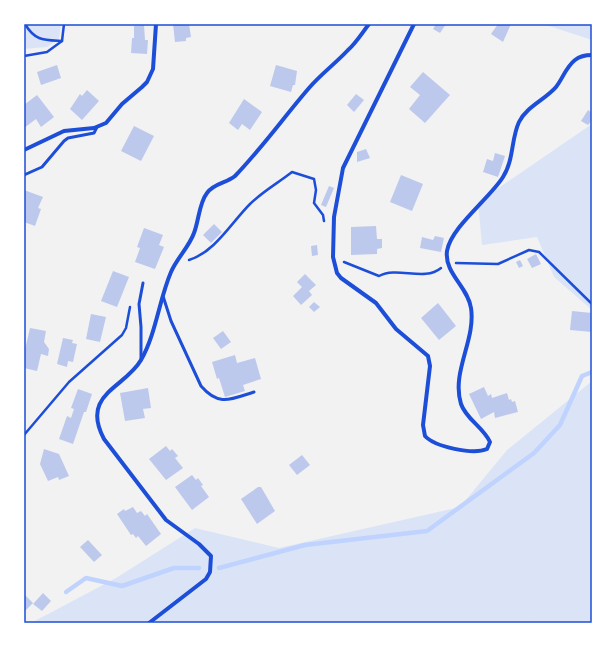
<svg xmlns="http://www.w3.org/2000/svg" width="616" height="647" viewBox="0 0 616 647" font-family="'Fira Sans Condensed',sans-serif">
<rect width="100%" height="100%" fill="#f2f2f2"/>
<g fill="#dbe4f7">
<path d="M 24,24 L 61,24 L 59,39 L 47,47 L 24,49 Z"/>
<path d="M 543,24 L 592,24 L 592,40 Z"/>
<path d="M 592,124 L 592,310 L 554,277 L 537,237 L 482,245 L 478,202 Z"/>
<path d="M 592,381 L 592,623 L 534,623 L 528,621 L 526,623 L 31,623 L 116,578 L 195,528 L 279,548 L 460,507 L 507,450 Z"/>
</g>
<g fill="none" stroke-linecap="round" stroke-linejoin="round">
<g stroke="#bfd3fe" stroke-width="4.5">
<path d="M 219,568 L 305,545 L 427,531 L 534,453 L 560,425 L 582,376 L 592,372"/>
<path d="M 66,592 L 86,578 L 122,586 L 174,568 L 199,568"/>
</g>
</g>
<g fill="#bdc9ec">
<path d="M 173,24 L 189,24 L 191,37 L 186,38 L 186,41 L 175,42 Z"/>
<path d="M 436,24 L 446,24 L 440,33 L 433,29 Z"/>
<path d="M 498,24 L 511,24 L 503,42 L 491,34 Z"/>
<path d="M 144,25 L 145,40 L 148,40 L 147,54 L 131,53 L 132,38 L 134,38 L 134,26 Z"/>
<path d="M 57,65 L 61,78 L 41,85 L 37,72 Z"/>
<path d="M 276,65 L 297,71 L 295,85 L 293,85 L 291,92 L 270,86 Z"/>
<path d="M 423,72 L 450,95 L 425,123 L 409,109 L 420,95 L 410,87 Z"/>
<path d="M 87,90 L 99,101 L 82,120 L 70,109 L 80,94 L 82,96 Z"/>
<path d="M 356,94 L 364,100 L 354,112 L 347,105 Z"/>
<path d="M 37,95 L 54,117 L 41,127 L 36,119 L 24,128 L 24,105 Z"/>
<path d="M 244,99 L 262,112 L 250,130 L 242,124 L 238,130 L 229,123 Z"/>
<path d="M 588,110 L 592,113 L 592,120 L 588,125 L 581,121 Z"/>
<path d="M 134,126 L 154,136 L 141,161 L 121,151 Z"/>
<path d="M 366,149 L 370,158 L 357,162 L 357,152 Z"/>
<path d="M 495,153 L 505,156 L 498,177 L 483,172 L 487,159 L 493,161 Z"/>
<path d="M 401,175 L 423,184 L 412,211 L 390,202 Z"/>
<path d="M 329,186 L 334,188 L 326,207 L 321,205 Z"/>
<path d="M 24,190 L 43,197 L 38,208 L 41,209 L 35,226 L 24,222 Z"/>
<path d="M 214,224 L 222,232 L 211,243 L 203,235 Z"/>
<path d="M 376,226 L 377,239 L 382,239 L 382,248 L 377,249 L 377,254 L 351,255 L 351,227 Z"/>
<path d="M 144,228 L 163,235 L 159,245 L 164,247 L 155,269 L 135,262 L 140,248 L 137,247 Z"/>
<path d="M 435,236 L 444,238 L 441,252 L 420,248 L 422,237 L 433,240 Z"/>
<path d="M 317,245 L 318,255 L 312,256 L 311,246 Z"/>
<path d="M 536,254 L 541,264 L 532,268 L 527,259 Z"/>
<path d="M 520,260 L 523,266 L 519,268 L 516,262 Z"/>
<path d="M 113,271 L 129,277 L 117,307 L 101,301 Z"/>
<path d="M 305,274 L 316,285 L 309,291 L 312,295 L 301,305 L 293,296 L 302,287 L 297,282 Z"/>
<path d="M 314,302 L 320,307 L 314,312 L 309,307 Z"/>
<path d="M 438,303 L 456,326 L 439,340 L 421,318 Z"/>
<path d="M 572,311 L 592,313 L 592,332 L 570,330 Z"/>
<path d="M 91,314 L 106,317 L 100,342 L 86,339 Z"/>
<path d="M 30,328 L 46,331 L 44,342 L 49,349 L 48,356 L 41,354 L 37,371 L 24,368 L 24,354 Z"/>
<path d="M 223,331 L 231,342 L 221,349 L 213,338 Z"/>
<path d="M 63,338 L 73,340 L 72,343 L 77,344 L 73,362 L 68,361 L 67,367 L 57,364 Z"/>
<path d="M 235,355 L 237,363 L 255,358 L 261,379 L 243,385 L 245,391 L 225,397 L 219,378 L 217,379 L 212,362 Z"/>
<path d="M 484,387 L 488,396 L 491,394 L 492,398 L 507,393 L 509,400 L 511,399 L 512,402 L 515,401 L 518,412 L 495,418 L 494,412 L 481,419 L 469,394 Z"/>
<path d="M 148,388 L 151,408 L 143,409 L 145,418 L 125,421 L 120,393 Z"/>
<path d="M 78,389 L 92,394 L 86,412 L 84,412 L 73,444 L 59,439 L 67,416 L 71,418 L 74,409 L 71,408 Z"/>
<path d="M 166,446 L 170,451 L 172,449 L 178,456 L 175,458 L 183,468 L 166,480 L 149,459 Z"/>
<path d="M 44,449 L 59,454 L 69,476 L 59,480 L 58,477 L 48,481 L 40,464 Z"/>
<path d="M 302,455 L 310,465 L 297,475 L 289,465 Z"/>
<path d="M 192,475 L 196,480 L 198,478 L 203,485 L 201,486 L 209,497 L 192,510 L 175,487 Z"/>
<path d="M 258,487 L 261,487 L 275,511 L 257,524 L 241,499 Z"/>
<path d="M 133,507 L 137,513 L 141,511 L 145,516 L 147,514 L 161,534 L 146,546 L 138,536 L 136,538 L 133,534 L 131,535 L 117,514 L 124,509 L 125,511 Z"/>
<path d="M 88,540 L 102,555 L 94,562 L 80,547 Z"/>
<path d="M 43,593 L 51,601 L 42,611 L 33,604 Z"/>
<path d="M 24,594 L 33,603 L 24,612 Z"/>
</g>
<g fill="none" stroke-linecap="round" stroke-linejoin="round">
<g stroke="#1d4ed8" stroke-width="2.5">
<path d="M 25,24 C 35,41 44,40 62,41"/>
<path d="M 24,56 L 47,52 L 62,41 L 64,24"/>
<path d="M 189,260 C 215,252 231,223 250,204 C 262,192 278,183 292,172 L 314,179 L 316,190 L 314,203 L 323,215 L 324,221"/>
<path d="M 344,262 L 379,276 C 398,266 424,282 441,268"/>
<path d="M 456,263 L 498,264 L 529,250 L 539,252 L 592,304"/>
<path d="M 24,435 L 69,382 L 122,335 L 126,328 L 130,307"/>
</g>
<g stroke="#1d4ed8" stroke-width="3">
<path d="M 24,175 L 42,167 L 64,141 L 68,138 L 94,133 L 97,127"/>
<path d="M 163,296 L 171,321 L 201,386 C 219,407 231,399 254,392"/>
<path d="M 141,360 L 141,327 L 139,304 L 143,283"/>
</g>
<g stroke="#1d4ed8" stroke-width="4">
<path d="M 414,24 L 343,168 L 334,217 L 333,257 L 337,273 L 341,278 L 376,303 L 396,329 L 428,356 L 430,366 L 423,425 L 425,436 C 435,447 473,455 487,449 L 490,442 C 483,427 466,419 461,404 C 451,372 476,340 471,308 C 468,287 444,273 447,251 C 451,227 490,198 503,177 C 514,160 511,139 519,122 C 526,107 546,99 556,87 C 563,78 566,67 575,60 C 580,56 586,55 592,55"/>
<path d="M 24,150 L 64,131 L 94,128 L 106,123 L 122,104 L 142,87 L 147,82 L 153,69 L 156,24"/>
<path d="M 149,623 L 206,579 L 210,572 L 211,556 L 199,544 L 166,520 L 104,439 C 80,394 125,388 141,360 C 156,334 159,300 171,272 C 177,258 189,247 194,233 C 199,220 199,203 207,193 C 214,183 227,183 235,176 C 262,148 284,117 309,88 C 321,74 336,63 348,50 C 356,43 362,33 369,24"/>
</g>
</g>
<rect width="616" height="647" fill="none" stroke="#ffffff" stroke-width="50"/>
<rect x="25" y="25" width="566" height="597" fill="none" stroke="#1d4ed8" stroke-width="1.5"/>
</svg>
